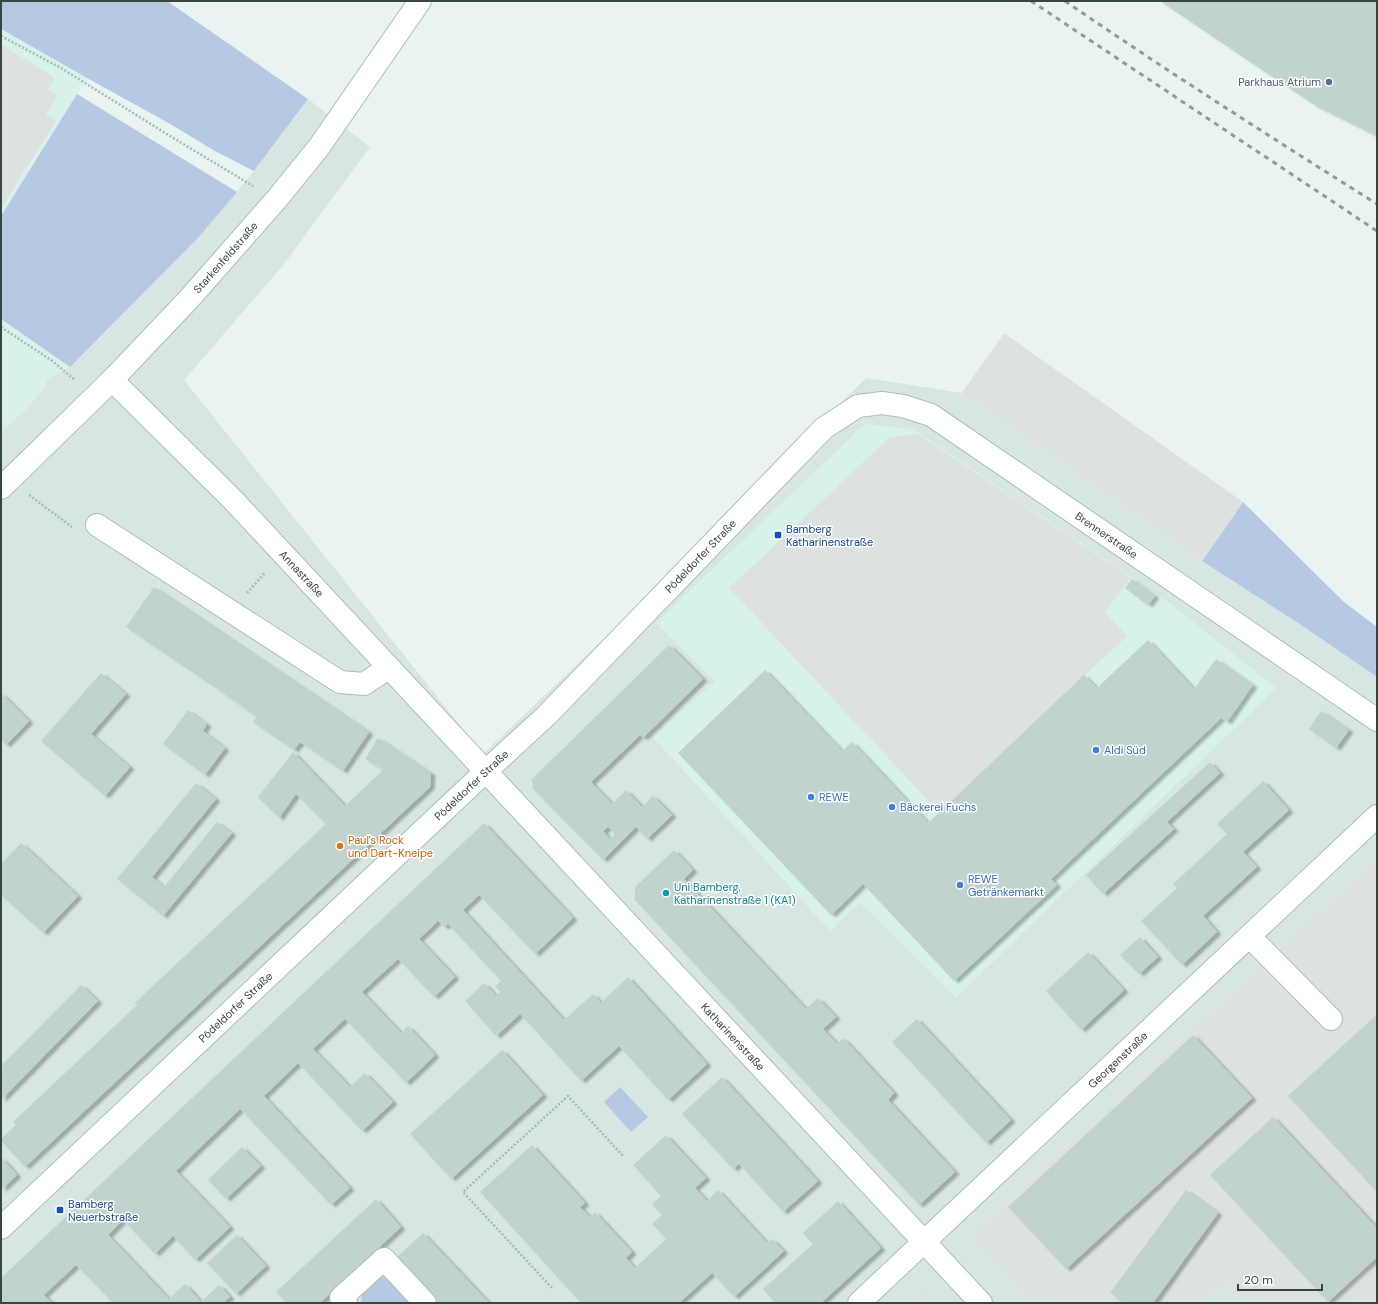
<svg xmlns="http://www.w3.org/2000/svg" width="1378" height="1304" viewBox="0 0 1378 1304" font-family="'DM Sans',sans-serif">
<defs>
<filter id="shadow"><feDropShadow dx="4.5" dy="2.5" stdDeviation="1" flood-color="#0004"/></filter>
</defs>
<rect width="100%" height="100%" fill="#e9f3f1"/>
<g fill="#d8e6e3" fill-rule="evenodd">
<path d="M 308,99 L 370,147 L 281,268 L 184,380 L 483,754 L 636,608 L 866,378 L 962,393 L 1202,561 L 1298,623 L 1377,677 L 1377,858 L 969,1236 L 1030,1303 L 934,1303 L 922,1291 L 908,1303 L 1,1303 L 1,432 L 26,409 L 43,390 L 48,378 L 70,367 L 197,239 L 254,171 ZM 656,622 L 1276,688 L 956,997 L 860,902 L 830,930 L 654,738 L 715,681 Z"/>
<path d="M 1227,1280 L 1246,1303 L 1201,1303 Z"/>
</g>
<g fill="#d7f2ea">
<path d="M 1,29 L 87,78 L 1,216 Z"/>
<path d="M 1,319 L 70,367 L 48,378 L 43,390 L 26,409 L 1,432 Z"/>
<path d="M 865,424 L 913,429 L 1168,602 L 1276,688 L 956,997 L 860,902 L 830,931 L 654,737 L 715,681 L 656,623 Z"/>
</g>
<g fill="#dbe2e0">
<path d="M 1377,858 L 1377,1303 L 1246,1303 L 1227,1280 L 1201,1303 L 1030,1303 L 969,1236 Z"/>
<path d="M 922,1290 L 934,1303 L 908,1303 Z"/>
</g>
<g fill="#b6c9e3">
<path d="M 1,1 L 167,1 L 308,99 L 254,171 L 213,150 L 172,125 L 87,78 L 1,29 Z"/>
<path d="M 77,94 L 237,192 L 197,239 L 70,367 L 1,319 L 1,216 Z"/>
<path d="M 1243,502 L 1344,602 L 1377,627 L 1377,677 L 1298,623 L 1202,561 Z"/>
<path d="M 620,1087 L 648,1117 L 631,1132 L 604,1102 Z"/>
<path d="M 383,1277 L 391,1278 L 419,1303 L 361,1303 C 361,1290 370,1281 383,1277 Z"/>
</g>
<g fill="#dde2e0">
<path d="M 1,44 L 55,78 L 48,90 L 58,96 L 46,114 L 56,121 L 1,208 Z"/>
<path d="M 1004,333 L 1243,502 L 1202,561 L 962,393 Z"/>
<path d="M 918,434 L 1131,578 L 1105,612 L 1127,636 L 939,812 L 729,588 L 890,437 Z"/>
<path d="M 1377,863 L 1377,896 L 1360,879 Z"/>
</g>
<g fill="#c0d3ce" fill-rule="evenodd" filter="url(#shadow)">
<path d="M 1160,1 L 1377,1 L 1377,136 L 1316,106 Z"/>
<path d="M 1132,579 L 1155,596 L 1148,605 L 1125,588 Z"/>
<path d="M 154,587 L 369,732 L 343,771 L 300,742 L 294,750 L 253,722 L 257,717 L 209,683 L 126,627 Z"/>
<path d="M 1148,640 L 1194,689 L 1216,659 L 1253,685 L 1227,722 L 1221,718 L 1051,879 L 1057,885 L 954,981 L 863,884 L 831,915 L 678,753 L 765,670 L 842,751 L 852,742 L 928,823 L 1084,675 L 1097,688 Z"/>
<path d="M 669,645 L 703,679 L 643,738 L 640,735 L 591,782 L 612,804 L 626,790 L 642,807 L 653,796 L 672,815 L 647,839 L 636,827 L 603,860 L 533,789 L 532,779 ZM 608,827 L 615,834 L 610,839 L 603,831 Z"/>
<path d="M 101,673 L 126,694 L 91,734 L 130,767 L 105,796 L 41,741 Z"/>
<path d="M 1,693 L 29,721 L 6,745 L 1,740 Z"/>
<path d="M 188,710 L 207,724 L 203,731 L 225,748 L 205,775 L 163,744 Z"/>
<path d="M 1321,711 L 1349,730 L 1336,748 L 1309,729 Z"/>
<path d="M 378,738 L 431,773 L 430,787 L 25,1167 L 1,1141 L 1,1139 L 16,1125 L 13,1122 L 137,1005 L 135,1003 L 142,996 L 326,824 L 296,794 L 279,818 L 258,797 L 293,752 L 345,806 L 383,770 L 365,759 Z"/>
<path d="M 1210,762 L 1220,773 L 1167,822 L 1174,829 L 1103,894 L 1086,875 Z"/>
<path d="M 1263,781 L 1289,810 L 1243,852 L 1257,867 L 1203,916 L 1217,932 L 1182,965 L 1141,921 L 1177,888 L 1173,884 L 1227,834 L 1217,824 Z"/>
<path d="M 196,783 L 216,799 L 152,877 L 164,887 L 217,822 L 232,833 L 163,916 L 117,879 Z"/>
<path d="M 484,823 L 573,918 L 535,954 L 479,895 L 463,910 L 564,1020 L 593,994 L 601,1003 L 628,977 L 707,1064 L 668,1100 L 619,1046 L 581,1081 L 520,1014 L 496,1036 L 465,1001 L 484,983 L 496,996 L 500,992 L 495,986 L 501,981 L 448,924 L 444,927 L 438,921 L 419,939 L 455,977 L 434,997 L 398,959 L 362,992 L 401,1033 L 408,1026 L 435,1055 L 406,1083 L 345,1019 L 313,1049 L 350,1087 L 365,1073 L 393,1102 L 362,1131 L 298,1063 L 264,1096 L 350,1188 L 331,1205 L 240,1109 L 176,1171 L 230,1227 L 195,1260 L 173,1236 L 155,1254 L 123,1220 L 108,1235 L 169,1299 L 185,1284 L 201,1302 L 219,1285 L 230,1297 L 223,1303 L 113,1303 L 76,1265 L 44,1295 L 52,1303 L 1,1303 L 1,1278 Z"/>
<path d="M 21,843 L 78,896 L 43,933 L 1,895 L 1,864 Z"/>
<path d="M 674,850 L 693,870 L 684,879 L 806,1009 L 818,998 L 836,1017 L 823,1029 L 837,1044 L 843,1038 L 894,1093 L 888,1100 L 955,1172 L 919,1205 L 635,900 L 635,887 Z"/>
<path d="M 1140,937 L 1158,957 L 1139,974 L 1120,955 Z"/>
<path d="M 1088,952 L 1124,990 L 1081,1030 L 1046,991 Z"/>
<path d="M 81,985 L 98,1001 L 1,1100 L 1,1066 Z"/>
<path d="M 1375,1016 L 1377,1018 L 1377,1192 L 1288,1096 Z"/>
<path d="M 917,1019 L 1011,1120 L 986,1143 L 892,1042 Z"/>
<path d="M 1193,1035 L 1252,1098 L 1066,1269 L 1008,1207 Z"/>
<path d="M 502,1050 L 543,1095 L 451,1179 L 410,1134 Z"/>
<path d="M 722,1077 L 818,1181 L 783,1212 L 739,1164 L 733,1169 L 682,1114 Z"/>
<path d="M 1273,1117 L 1377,1228 L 1377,1257 L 1328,1302 L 1210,1175 Z"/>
<path d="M 666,1135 L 706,1178 L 695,1188 L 707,1201 L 718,1190 L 767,1243 L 772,1239 L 784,1251 L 734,1297 L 712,1273 L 679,1303 L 581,1303 L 480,1192 L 532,1145 L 585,1203 L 580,1207 L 590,1217 L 595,1212 L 632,1252 L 626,1258 L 635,1268 L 666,1239 L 652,1224 L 662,1215 L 652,1204 L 661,1196 L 633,1165 Z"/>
<path d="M 242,1147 L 261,1166 L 226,1199 L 208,1180 Z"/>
<path d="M 1,1157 L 17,1175 L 1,1190 Z"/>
<path d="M 1186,1190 L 1218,1213 L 1153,1303 L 1124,1303 L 1110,1293 Z"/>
<path d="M 376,1199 L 401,1227 L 320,1303 L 286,1303 L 276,1292 Z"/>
<path d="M 838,1201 L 881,1248 L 821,1303 L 775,1303 L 763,1289 L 813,1244 L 803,1233 Z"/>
<path d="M 423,1233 L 489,1303 L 437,1303 L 413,1277 L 396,1258 Z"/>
<path d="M 237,1235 L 266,1266 L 236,1294 L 207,1263 Z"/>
</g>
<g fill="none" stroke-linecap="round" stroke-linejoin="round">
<g stroke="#adbdba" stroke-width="24">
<g id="minor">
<path id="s1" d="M 112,380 L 234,501 L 981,1303"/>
<path id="s2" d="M 1,488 L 112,380 L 188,300 L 276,200 L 319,147 L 420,1"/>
<path d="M 97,525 L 340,682 L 364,684 L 388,668"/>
<path d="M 1250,937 L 1331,1019"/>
<path id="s3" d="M 1,1228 L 486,771 L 546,716 L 824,428 L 858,406 L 882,403 L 903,406 L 931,415 L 1377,720"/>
<path d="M 346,1303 L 341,1298 L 384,1259 L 425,1303"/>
<path id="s4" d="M 859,1303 L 1377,816"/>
</g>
</g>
<g stroke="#9fbeb7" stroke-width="2.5" stroke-dasharray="2 2" stroke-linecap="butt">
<path d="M 1,36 L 61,68 L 170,136 L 253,186"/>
<path d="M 1,327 L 51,360 L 75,380"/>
<path d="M 29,495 L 72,527"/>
<path d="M 247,593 L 265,573"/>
<path d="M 552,1288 L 463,1192 L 568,1096 L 623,1156"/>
</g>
<use href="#minor" stroke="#fff" stroke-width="22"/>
<g stroke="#979797" stroke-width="3" stroke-dasharray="5 5" stroke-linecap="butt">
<path d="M 1031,1 L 1377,231"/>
<path d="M 1065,1 C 1167,71 1272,138 1377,204"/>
</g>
</g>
<circle fill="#5c6f8a" stroke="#fff" stroke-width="1.5" cx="1329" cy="82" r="4"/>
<g fill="#1a4fb4" stroke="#fff" stroke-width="1.5">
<rect x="774" y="531" width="8" height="8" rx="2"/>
<rect x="56" y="1206" width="8" height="8" rx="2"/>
</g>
<g fill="#3f7fe0" stroke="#fff" stroke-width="1.5">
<circle cx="1096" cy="750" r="4"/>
<circle cx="811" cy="797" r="4"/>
<circle cx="892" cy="807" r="4"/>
<circle cx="960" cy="885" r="4"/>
</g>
<circle fill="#e8710a" stroke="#fff" stroke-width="1.5" cx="340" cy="846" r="4"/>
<circle fill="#0f9aa8" stroke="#fff" stroke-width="1.5" cx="666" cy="893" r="4"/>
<g text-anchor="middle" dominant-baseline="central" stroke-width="3" stroke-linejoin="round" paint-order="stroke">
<g font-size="11" fill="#4e5e75" stroke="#fff" text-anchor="end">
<text x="1321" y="82">Parkhaus Atrium</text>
</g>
<g font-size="11" fill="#384642" stroke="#fff">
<text stroke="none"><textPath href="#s2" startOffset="322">Starkenfeldstraße</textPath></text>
<text stroke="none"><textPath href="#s3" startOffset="1476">Brennerstraße</textPath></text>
<text stroke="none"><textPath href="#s3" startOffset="970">Pödeldorfer Straße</textPath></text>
<text stroke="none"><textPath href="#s1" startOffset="271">Annastraße</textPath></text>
<text stroke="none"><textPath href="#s3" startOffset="646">Pödeldorfer Straße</textPath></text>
<text stroke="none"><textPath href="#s3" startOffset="322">Pödeldorfer Straße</textPath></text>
<text stroke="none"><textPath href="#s1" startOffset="904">Katharinenstraße</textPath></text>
<text stroke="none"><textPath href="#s4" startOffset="355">Georgenstraße</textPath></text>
</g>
<g font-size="11" fill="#164399" stroke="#fff" text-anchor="start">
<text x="786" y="529">Bamberg<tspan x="786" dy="13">Katharinenstraße</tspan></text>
<text x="68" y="1204">Bamberg<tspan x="68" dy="13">Neuerbstraße</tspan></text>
</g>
<g font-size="11" fill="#366cbe" stroke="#fff" text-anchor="start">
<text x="1104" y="750">Aldi Süd</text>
<text x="819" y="797">REWE</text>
<text x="900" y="807">Bäckerei Fuchs</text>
<text x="968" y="879">REWE<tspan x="968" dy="13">Getränkemarkt</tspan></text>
</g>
<g font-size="11" fill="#c56008" stroke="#fff" text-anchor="start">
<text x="348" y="840">Paul's Rock<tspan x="348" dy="13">und Dart-Kneipe</tspan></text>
</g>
<g font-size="11" fill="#0d838f" stroke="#fff" text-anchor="start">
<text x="674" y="887">Uni Bamberg,<tspan x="674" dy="13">Katharinenstraße 1 (KA1)</tspan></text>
</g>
</g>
<rect width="1378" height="1304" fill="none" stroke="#384642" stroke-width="4"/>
<path d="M1238 1284v6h84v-6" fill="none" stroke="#384642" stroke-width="2"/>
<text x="1244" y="1284" font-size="12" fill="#384642" stroke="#ffffff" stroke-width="3" paint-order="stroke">20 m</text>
</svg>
